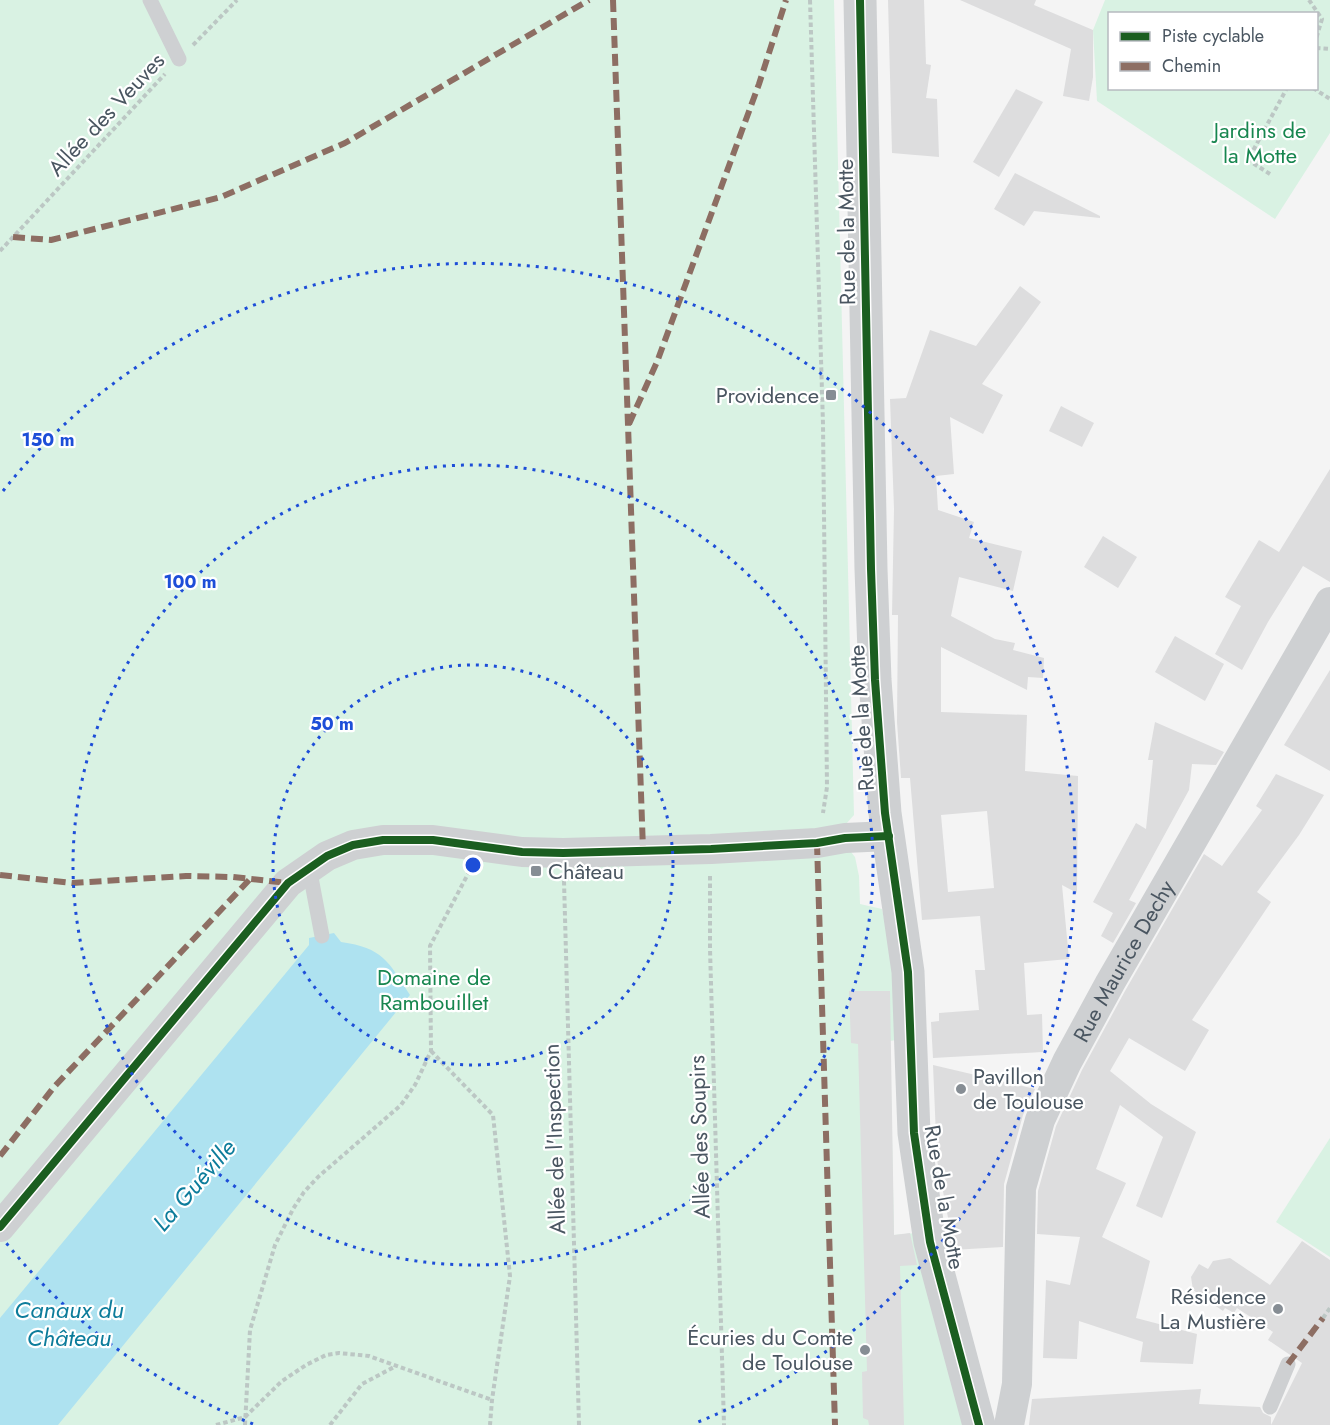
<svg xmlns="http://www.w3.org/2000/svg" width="1330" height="1425" viewBox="0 0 1330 1425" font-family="Jost,sans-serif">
<rect width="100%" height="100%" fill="#f4f4f4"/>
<g fill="#d9f2e3" fill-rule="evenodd">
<path d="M 0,0 L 834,0 L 854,815 L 846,824 L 847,847 L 855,857 L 859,876 L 860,904 L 882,909 L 894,963 L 896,1040 L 890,1041 L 894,1235 L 916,1233 L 965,1425 L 0,1425 Z"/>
<path d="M 1105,0 L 1330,0 L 1330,133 L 1275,219 L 1097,101 L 1093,30 ZM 1110,14 L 1316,14 L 1316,88 L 1110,88 Z"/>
<path d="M 1330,1138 L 1330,1257 L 1276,1222 Z"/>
</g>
<path fill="#aee2f0" d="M 334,933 L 341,942 C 383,948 388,961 410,995 L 58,1425 L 0,1425 L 0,1318 L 309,945 L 309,938 Z"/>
<g fill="#ddddde" fill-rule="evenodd">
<path d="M 888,0 L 924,0 L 926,64 L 931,65 L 926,98 L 937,99 L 939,157 L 892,153 Z"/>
<path d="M 960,0 L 1036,0 L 1034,5 L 1093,30 L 1093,77 L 1089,101 L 1063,96 L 1071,49 Z"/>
<path d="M 1016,89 L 1043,102 L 999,177 L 973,162 Z"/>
<path d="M 1015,173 L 1100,216 L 1100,218 L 1034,211 L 1024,226 L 994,209 Z"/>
<path d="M 1020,286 L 1041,302 L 982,384 L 1003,395 L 983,434 L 950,417 L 954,474 L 936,476 L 938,510 L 974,522 L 969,538 L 1022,551 L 1013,591 L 959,577 L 951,616 L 995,639 L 1015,643 L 1013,650 L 1044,658 L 1043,678 L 1028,677 L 1027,690 L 941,647 L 941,712 L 1027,715 L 1025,771 L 1078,776 L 1077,893 L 1062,885 L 1069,959 L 1024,963 L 1027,1015 L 1042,1014 L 1043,1052 L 933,1058 L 931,1022 L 939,1021 L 939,1013 L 979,1010 L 975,970 L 985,970 L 980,916 L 922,920 L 910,778 L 901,778 L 897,722 L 898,615 L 892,615 L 894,509 L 890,399 L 906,398 L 930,330 L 976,346 ZM 987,811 L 994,888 L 948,892 L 941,815 Z"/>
<path d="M 1061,406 L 1094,423 L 1082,447 L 1049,431 Z"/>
<path d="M 1330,469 L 1330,582 L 1303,566 L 1268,622 L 1242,670 L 1215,654 L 1241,606 L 1225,597 L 1259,540 L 1279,552 Z"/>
<path d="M 1103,536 L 1137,557 L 1118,588 L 1084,567 Z"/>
<path d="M 1175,636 L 1224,664 L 1205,701 L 1155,672 Z"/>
<path d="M 1330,670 L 1330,771 L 1284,745 Z"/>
<path d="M 1155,722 L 1224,752 L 1216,765 L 1192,764 L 1189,790 L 1129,900 L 1136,903 L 1113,943 L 1101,936 L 1113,913 L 1093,902 L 1136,823 L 1146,829 L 1153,760 L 1148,760 Z"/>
<path d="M 1276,774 L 1324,795 L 1299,835 L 1257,892 L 1271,902 L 1192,1020 L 1209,1030 L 1185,1071 L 1129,1038 L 1110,1071 L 1151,1104 L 1196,1132 L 1162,1218 L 1136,1206 L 1163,1137 L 1120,1105 L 1096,1169 L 1126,1183 L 1102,1237 L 1150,1261 L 1136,1318 L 1197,1334 L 1193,1364 L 1140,1362 L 1143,1342 L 1079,1321 L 1077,1359 L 1043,1358 L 1046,1280 L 1070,1285 L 1080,1237 L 1037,1234 L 1038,1191 L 1056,1126 L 1082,1070 L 1125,991 L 1204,854 L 1222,866 L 1262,810 L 1256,806 Z"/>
<path d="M 849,991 L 890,991 L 894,1235 L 910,1233 L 917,1265 L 900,1266 L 904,1425 L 869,1425 L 868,1420 L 863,1418 L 862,1372 L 867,1371 L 858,1044 L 851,1043 Z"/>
<path d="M 933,1065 L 1035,1089 L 1023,1115 L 1004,1184 L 1003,1247 L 952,1250 L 947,1228 L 950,1228 L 937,1160 Z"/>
<path d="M 1302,1241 L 1330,1260 L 1330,1425 L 1271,1425 L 1302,1363 L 1268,1340 L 1273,1332 L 1237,1308 L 1234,1313 L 1225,1308 L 1223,1311 L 1193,1290 L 1191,1277 L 1199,1264 L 1208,1269 L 1213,1261 L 1230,1258 L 1270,1285 Z"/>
<path d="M 1201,1389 L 1199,1404 L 1260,1407 L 1263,1413 L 1271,1417 L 1271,1425 L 1029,1425 L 1032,1399 Z"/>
</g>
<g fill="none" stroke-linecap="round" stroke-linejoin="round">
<g stroke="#bcc7c4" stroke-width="4" stroke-dasharray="4.5 3" stroke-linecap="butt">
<path d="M 810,0 L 823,424 L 827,787 L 823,813"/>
<path d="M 1309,0 L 1322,19 L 1316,39"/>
<path d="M 193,45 L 237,0"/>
<path d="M 1316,48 L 1330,49"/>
<path d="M 1313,88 L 1330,99"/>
<path d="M 1270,174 L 1248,160 L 1287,88"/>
<path d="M 0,251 L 165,74"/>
<path d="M 710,876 L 710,949 L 724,1425"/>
<path d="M 564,881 L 579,1425"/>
<path d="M 431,1051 L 493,1115 L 510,1276 L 492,1400 L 490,1425"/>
<path d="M 1323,1318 L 1330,1308"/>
<path d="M 216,1425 L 245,1417 L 282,1381 L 306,1365 L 326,1355 L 339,1353 L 369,1356 L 492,1400"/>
<path d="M 245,1425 L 250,1330 L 275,1245 L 293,1209 L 304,1192 L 318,1177 L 401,1105 L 415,1085 L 431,1051 L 430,946 L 469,872"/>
<path d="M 330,1425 L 362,1384 L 396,1366"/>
</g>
<g stroke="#ced0d2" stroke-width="15">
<path d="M 150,0 L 179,59"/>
<path d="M 309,867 L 322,936"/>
<path d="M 1270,1407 L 1288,1364"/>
</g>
<g stroke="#ced0d2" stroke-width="30">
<path d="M 0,1227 L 288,883 L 327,856 L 353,845 L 383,840 L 433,840 L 522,852 L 563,853 L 711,849 L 817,843 L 845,838 L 889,836"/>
<path id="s1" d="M 1009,1425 L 1017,1384 L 1021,1188 L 1040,1120 L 1067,1062 L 1110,983 L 1330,602"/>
</g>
<path stroke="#ced0d2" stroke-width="33" d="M 860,0 L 871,569 L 875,680 L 885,813 L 908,972 L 914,1133 L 930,1242 L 979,1425"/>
<g stroke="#8d6e63" stroke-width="6" stroke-dasharray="12 6" stroke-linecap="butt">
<path d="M 613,0 L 643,850"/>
<path d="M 13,237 L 51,240 L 221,197 L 345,143 L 589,0"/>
<path d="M 629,424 L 657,362 L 759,84 L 786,0"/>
<path d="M 817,843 L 835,1425"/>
<path d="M 0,875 L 72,883 L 186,876 L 233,877 L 288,883"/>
<path d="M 0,1156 L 54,1087 L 251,878"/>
<path d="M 1288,1364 L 1323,1318"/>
</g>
<g stroke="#fff" stroke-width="11">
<g id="cycleway">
<path d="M 860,0 L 871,569 L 875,680 L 885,813 L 908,972 L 914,1133 L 930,1242 L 979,1425"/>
<path d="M 0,1227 L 288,883 L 327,856 L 353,845 L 383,840 L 433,840 L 522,852 L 563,853 L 711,849 L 817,843 L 845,838 L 889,836"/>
</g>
</g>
<use href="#cycleway" stroke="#1b5e20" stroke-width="8"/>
</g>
<g fill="none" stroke="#1d4ed8" stroke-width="3" stroke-dasharray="3 6">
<circle cx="473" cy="865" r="200"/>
<circle cx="473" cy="865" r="400"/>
<path d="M253 1424A601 601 0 0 1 3 1239M3 491A601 601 0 1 1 693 1424"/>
</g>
<g fill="#868d94" stroke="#fff" stroke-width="2">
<rect x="825" y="389" width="12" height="12" rx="3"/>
<rect x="530" y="865" width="12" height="12" rx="3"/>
<circle cx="961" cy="1089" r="6"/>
<circle cx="1278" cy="1309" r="6"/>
<circle cx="865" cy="1350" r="6"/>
</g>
<g text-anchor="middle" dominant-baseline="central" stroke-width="4.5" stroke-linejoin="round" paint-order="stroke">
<g font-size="22" fill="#4a5661" stroke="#fff">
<text transform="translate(106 114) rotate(-47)">Allée des Veuves</text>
<text transform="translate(846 232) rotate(-91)">Rue de la Motte</text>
<text transform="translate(861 718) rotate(-94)">Rue de la Motte</text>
<text stroke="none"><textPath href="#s1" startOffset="488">Rue Maurice Dechy</textPath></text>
<text transform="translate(699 1137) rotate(-92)">Allée des Soupirs</text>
<text transform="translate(554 1139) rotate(-92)">Allée de l'Inspection</text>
<text transform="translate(945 1197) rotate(80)">Rue de la Motte</text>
</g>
<g font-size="22" fill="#17864f" stroke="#fff">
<text x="1260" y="130">Jardins de<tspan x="1260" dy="25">la Motte</tspan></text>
<text x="434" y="977">Domaine de<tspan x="434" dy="25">Rambouillet</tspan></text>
</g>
<g font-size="22" fill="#4a5661" stroke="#fff" text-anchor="end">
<text x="819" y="395">Providence</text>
<text x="548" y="871" text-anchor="start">Château</text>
<text x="973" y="1076" text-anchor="start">Pavillon<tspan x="973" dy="25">de Toulouse</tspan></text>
<text x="1266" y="1296">Résidence<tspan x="1266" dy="25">La Mustière</tspan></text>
<text x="853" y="1337">Écuries du Comte<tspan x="853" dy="25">de Toulouse</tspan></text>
</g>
<g font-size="24" font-style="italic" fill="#0c7c9b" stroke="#fff">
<text transform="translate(194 1185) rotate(-49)">La Guéville</text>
<text x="69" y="1309">Canaux du<tspan x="69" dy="28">Château</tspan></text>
</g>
</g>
<circle cx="473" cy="865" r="9" fill="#1d4ed8" stroke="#fff" stroke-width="3"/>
<g font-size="18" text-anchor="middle" font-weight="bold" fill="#1d4ed8" stroke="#fff" stroke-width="4.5" stroke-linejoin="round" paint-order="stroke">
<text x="48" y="446">150 m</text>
<text x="190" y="588">100 m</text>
<text x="332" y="730">50 m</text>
</g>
<rect x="1108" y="12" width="210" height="78" fill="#ffffff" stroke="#b7bbc0" stroke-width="1.5"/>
<rect x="1120" y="32" width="30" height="9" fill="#1b5e20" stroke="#b7bbc0" stroke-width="1.5"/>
<text x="1162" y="42" font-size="18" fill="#4a5661">Piste cyclable</text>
<rect x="1120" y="62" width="30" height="9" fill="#8d6e63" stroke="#b7bbc0" stroke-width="1.5"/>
<text x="1162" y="72" font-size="18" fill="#4a5661">Chemin</text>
</svg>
